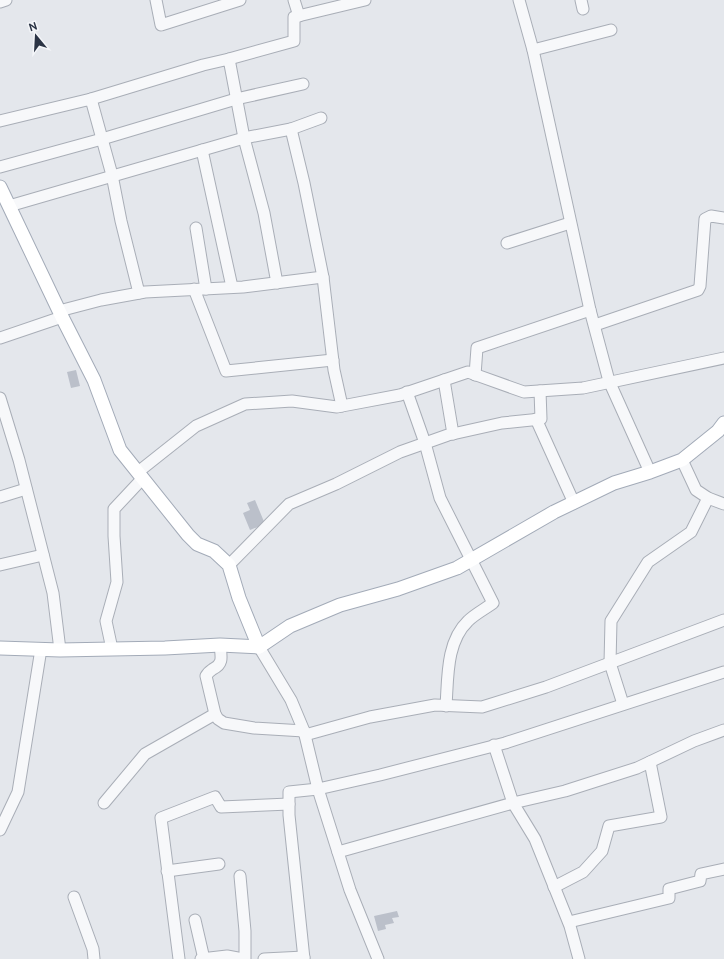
<svg xmlns="http://www.w3.org/2000/svg" width="724" height="959" viewBox="0 0 724 959" font-family="Ubuntu,sans-serif">
<rect width="100%" height="100%" fill="#e4e7ec"/>
<g fill="#bbc0ca">
<path d="M 76,370 L 80,386 L 71,388 L 67,372 Z"/>
<path d="M 255,500 L 265,524 L 250,530 L 243,513 L 250,510 L 247,503 Z"/>
<path d="M 397,911 L 399,917 L 392,918 L 394,923 L 385,925 L 386,929 L 378,931 L 374,916 Z"/>
</g>
<g fill="none" stroke-linecap="round" stroke-linejoin="round">
<g stroke="#a9aeb7" stroke-width="13">
<g id="minor">
<path d="M 156,0 L 161,25 L 240,0"/>
<path d="M 294,0 L 299,16"/>
<path d="M 519,0 L 533,50 L 590,310 L 609,381 L 650,472"/>
<path d="M 581,0 L 583,9"/>
<path d="M 0,2 L 6,0"/>
<path d="M 533,50 L 611,30"/>
<path d="M 229,59 L 294,41 L 294,17 L 365,0"/>
<path d="M 91,99 L 203,65 L 229,59 L 244,138 L 264,213 L 277,283"/>
<path d="M 0,121 L 91,99 L 112,175 L 121,221 L 139,293"/>
<path d="M 291,129 L 321,118"/>
<path d="M 202,150 L 232,287"/>
<path d="M 0,167 L 102,139 L 236,99 L 303,84"/>
<path d="M 9,206 L 244,138 L 291,129 L 304,183 L 323,277 L 243,287 L 145,292 L 101,300 L 59,311"/>
<path d="M 196,228 L 206,289"/>
<path d="M 507,243 L 570,223"/>
<path d="M 323,277 L 334,370 L 342,406"/>
<path d="M 194,289 L 226,371 L 333,360"/>
<path d="M 595,325 L 698,290 L 700,286 L 705,219 L 711,216 L 724,218"/>
<path d="M 0,338 L 62,317"/>
<path d="M 475,375 L 477,348 L 590,310"/>
<path d="M 444,380 L 453,434"/>
<path d="M 407,392 L 425,443 L 440,498 L 493,603 C 485,609 475,614 468,621 C 446,642 448,678 446,706"/>
<path d="M 0,398 L 19,460 L 53,593 L 60,650"/>
<path d="M 536,419 L 574,503"/>
<path d="M 682,460 L 696,490 L 708,498 L 724,504"/>
<path d="M 138,472 L 196,426 L 245,404 L 292,401 L 337,407 L 342,406 L 400,395 L 468,372 L 524,392 L 583,388 L 724,358"/>
<path d="M 0,497 L 26,489"/>
<path d="M 0,565 L 43,555"/>
<path d="M 229,565 L 289,504 L 336,484 L 400,452 L 448,435 L 502,423 L 541,419 L 540,391"/>
<path d="M 220,645 C 221,656 224,664 213,669 C 210,671 208,672 206,676 L 215,714 L 218,719 L 224,723 L 254,728 L 304,731"/>
<path d="M 259,647 L 291,700 L 304,731 L 318,789 L 350,890 L 378,959"/>
<path d="M 112,649 L 106,621 L 117,582 L 114,536 L 114,509 L 143,478"/>
<path d="M 623,704 L 610,663 L 611,621 L 648,562 L 691,532 L 708,498"/>
<path d="M 305,735 L 370,717 L 435,705 L 482,707 L 546,687 L 724,620"/>
<path d="M 494,745 L 513,803 L 535,839 L 570,926 L 579,959"/>
<path d="M 104,803 L 145,754 L 215,714"/>
<path d="M 0,830 L 18,792 L 41,649"/>
<path d="M 338,852 L 513,803 L 565,791 L 637,768 L 694,741 L 724,730"/>
<path d="M 167,871 L 219,864"/>
<path d="M 240,876 L 245,931 L 245,959"/>
<path d="M 554,887 L 583,872 L 602,851 L 609,826 L 661,817 L 650,762"/>
<path d="M 74,897 L 93,949 L 94,959"/>
<path d="M 195,920 L 204,959"/>
<path d="M 569,922 L 669,898 L 669,889 L 700,881 L 701,874 L 724,869"/>
<path d="M 179,959 L 161,818 L 215,797 L 221,807 L 289,804"/>
<path d="M 201,959 L 227,956 L 243,959"/>
<path d="M 264,959 L 304,957"/>
<path d="M 304,959 L 289,815 L 289,792 L 318,789 L 380,775 L 505,743 L 724,672"/>
</g>
</g>
<g stroke="#a3abb8" stroke-width="15">
<g id="major">
<path d="M 0,187 L 62,317 L 94,380 L 120,450 L 188,535 L 197,544 L 214,551 L 229,565 L 239,598 L 259,647"/>
<path d="M 0,648 L 60,650 L 165,648 L 220,645 L 259,647 L 290,626 L 340,605 L 398,589 L 457,568 L 554,512 L 614,483 L 650,472 L 682,460 L 718,431 L 724,423"/>
</g>
</g>
<use href="#minor" stroke="#f7f8fa" stroke-width="11"/>
<use href="#major" stroke="#fff" stroke-width="13"/>
</g>
<g transform="translate(36 36) rotate(342)" stroke="#f4f6f9" stroke-width="3" paint-order="stroke">
<path d="M0-3L7 15L0 10L-7 15Z" fill="#2b3445"/>
<text y="-6" font-size="11" font-weight="bold" text-anchor="middle" fill="#2b3445">N</text>
</g>
</svg>
